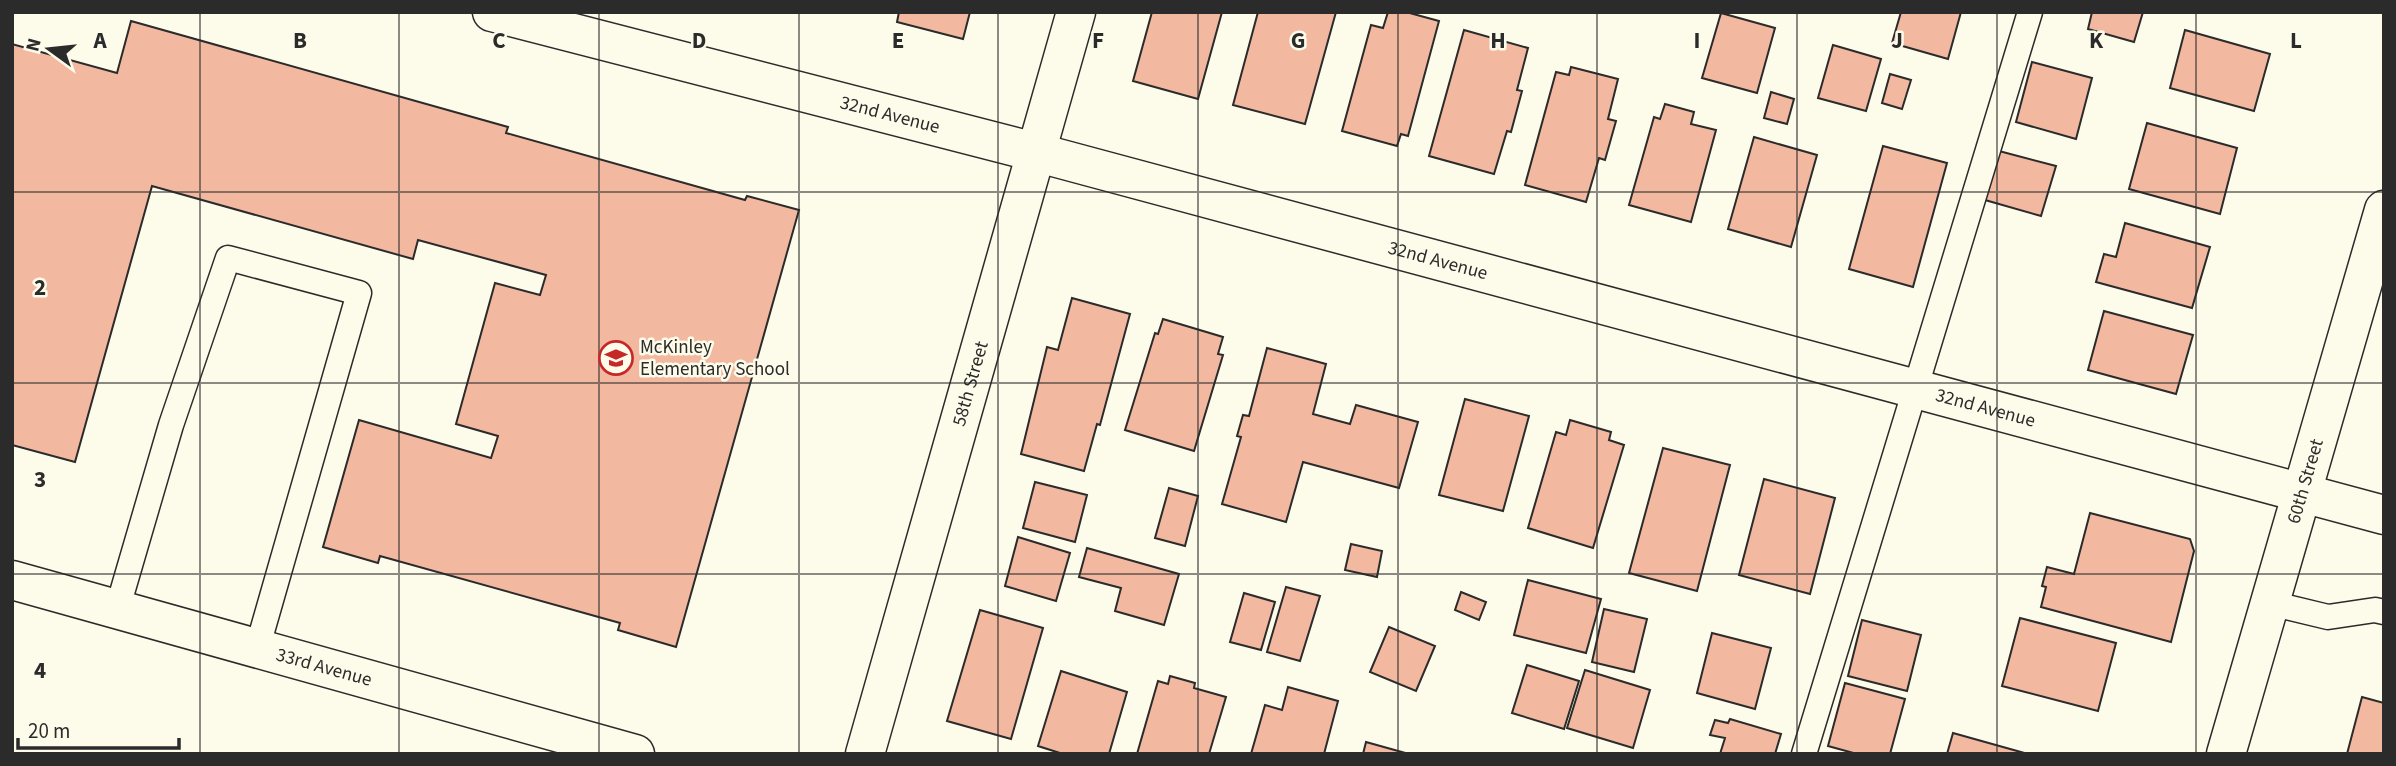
<svg xmlns="http://www.w3.org/2000/svg" width="2396" height="766" viewBox="0 0 2396 766" font-family="'Source Sans 3',sans-serif">
<rect width="100%" height="100%" fill="#fdfbea"/>
<g fill="#f2b8a0" stroke="#2b2b2b" stroke-width="2">
<path d="M 899,12 L 970,12 L 963,39 L 897,22 Z"/>
<path d="M 1152,12 L 1222,12 L 1198,99 L 1133,81 Z"/>
<path d="M 1258,12 L 1336,12 L 1305,124 L 1233,105 Z"/>
<path d="M 1388,12 L 1406,12 L 1439,21 L 1408,136 L 1401,134 L 1397,146 L 1342,131 L 1371,25 L 1383,28 Z"/>
<path d="M 1901,12 L 1961,12 L 1948,59 L 1892,43 Z"/>
<path d="M 2092,12 L 2143,12 L 2134,42 L 2088,29 Z"/>
<path d="M 1721,13 L 1775,28 L 1757,93 L 1702,78 Z"/>
<path d="M 131,21 L 508,127 L 506,133 L 745,200 L 747,196 L 799,210 L 676,647 L 618,630 L 620,623 L 380,556 L 378,563 L 323,547 L 359,420 L 491,458 L 498,436 L 456,424 L 495,283 L 540,295 L 546,275 L 418,240 L 413,259 L 152,186 L 75,462 L 12,445 L 12,44 L 117,73 Z"/>
<path d="M 1464,30 L 1528,48 L 1517,90 L 1522,91 L 1511,132 L 1507,131 L 1494,174 L 1429,156 Z"/>
<path d="M 2185,30 L 2270,54 L 2254,111 L 2170,88 Z"/>
<path d="M 1833,45 L 1881,59 L 1866,111 L 1818,98 Z"/>
<path d="M 2032,62 L 2092,78 L 2076,139 L 2016,122 Z"/>
<path d="M 1571,67 L 1618,79 L 1608,119 L 1616,121 L 1605,160 L 1599,158 L 1586,202 L 1525,185 L 1556,72 L 1569,75 Z"/>
<path d="M 1890,74 L 1911,80 L 1902,109 L 1882,103 Z"/>
<path d="M 1771,92 L 1794,99 L 1787,124 L 1764,118 Z"/>
<path d="M 1665,104 L 1694,112 L 1691,124 L 1716,130 L 1691,222 L 1629,205 L 1654,117 L 1660,119 Z"/>
<path d="M 2147,123 L 2237,148 L 2220,214 L 2129,189 Z"/>
<path d="M 1754,137 L 1817,155 L 1791,247 L 1728,229 Z"/>
<path d="M 1883,146 L 1947,163 L 1913,287 L 1849,269 Z"/>
<path d="M 1999,151 L 2056,166 L 2041,216 L 1985,200 Z"/>
<path d="M 2125,223 L 2210,247 L 2192,308 L 2096,282 L 2104,254 L 2116,257 Z"/>
<path d="M 1072,298 L 1130,314 L 1100,425 L 1097,424 L 1084,471 L 1021,454 L 1047,347 L 1058,350 Z"/>
<path d="M 2104,311 L 2193,335 L 2176,394 L 2088,370 Z"/>
<path d="M 1163,319 L 1223,337 L 1218,354 L 1223,355 L 1194,451 L 1125,430 L 1155,333 L 1158,334 Z"/>
<path d="M 1267,348 L 1326,364 L 1313,414 L 1350,424 L 1356,405 L 1418,422 L 1399,488 L 1303,462 L 1286,522 L 1222,504 L 1241,437 L 1237,436 L 1243,415 L 1249,416 Z"/>
<path d="M 1465,399 L 1529,416 L 1503,511 L 1439,495 Z"/>
<path d="M 1570,420 L 1611,432 L 1609,440 L 1624,445 L 1593,548 L 1528,528 L 1556,432 L 1566,435 Z"/>
<path d="M 1663,448 L 1730,465 L 1697,591 L 1629,573 Z"/>
<path d="M 1764,479 L 1835,498 L 1810,594 L 1739,575 Z"/>
<path d="M 1035,482 L 1087,495 L 1075,542 L 1023,528 Z"/>
<path d="M 1169,488 L 1198,496 L 1185,546 L 1155,538 Z"/>
<path d="M 2090,513 L 2190,539 L 2194,551 L 2171,642 L 2041,607 L 2046,587 L 2042,586 L 2047,567 L 2074,574 Z"/>
<path d="M 1018,537 L 1070,553 L 1056,601 L 1005,586 Z"/>
<path d="M 1351,544 L 1382,551 L 1377,577 L 1345,570 Z"/>
<path d="M 1087,548 L 1179,574 L 1164,625 L 1115,611 L 1121,588 L 1079,577 Z"/>
<path d="M 1528,580 L 1601,599 L 1586,653 L 1514,635 Z"/>
<path d="M 1286,587 L 1320,596 L 1300,661 L 1267,652 Z"/>
<path d="M 1461,592 L 1486,602 L 1479,620 L 1455,610 Z"/>
<path d="M 1244,593 L 1275,602 L 1261,650 L 1230,642 Z"/>
<path d="M 1604,609 L 1647,619 L 1634,672 L 1592,662 Z"/>
<path d="M 980,610 L 1043,628 L 1011,739 L 947,721 Z"/>
<path d="M 2020,618 L 2116,643 L 2098,711 L 2002,686 Z"/>
<path d="M 1862,620 L 1921,635 L 1907,691 L 1848,676 Z"/>
<path d="M 1389,627 L 1435,646 L 1416,691 L 1370,672 Z"/>
<path d="M 1712,633 L 1771,648 L 1755,709 L 1697,693 Z"/>
<path d="M 1527,665 L 1579,681 L 1564,729 L 1512,713 Z"/>
<path d="M 1585,670 L 1650,690 L 1633,748 L 1567,728 Z"/>
<path d="M 1061,671 L 1127,692 L 1109,754 L 1063,754 L 1038,746 Z"/>
<path d="M 1170,676 L 1195,683 L 1194,688 L 1226,697 L 1209,754 L 1137,754 L 1158,681 L 1168,684 Z"/>
<path d="M 1845,683 L 1905,699 L 1890,754 L 1857,754 L 1828,746 Z"/>
<path d="M 1288,687 L 1338,701 L 1324,754 L 1251,754 L 1265,705 L 1282,710 Z"/>
<path d="M 2362,697 L 2384,703 L 2384,754 L 2347,754 Z"/>
<path d="M 1730,719 L 1781,734 L 1775,754 L 1720,754 L 1725,738 L 1710,735 L 1715,720 L 1728,723 Z"/>
<path d="M 1953,733 L 2028,754 L 1947,754 Z"/>
<path d="M 1366,742 L 1409,754 L 1363,754 Z"/>
</g>
<g fill="none" stroke-linecap="round" stroke-linejoin="round">
<g stroke="#2b2b2b" stroke-width="27">
<g id="lane">
<path d="M 2270,603 L 2328,617 L 2375,610 L 2384,612"/>
<path d="M 117,610 L 171,425 L 228,258 L 359,293 L 257,649"/>
<path d="M 1804,754 L 2030,12"/>
</g>
</g>
<g stroke="#2b2b2b" stroke-width="41">
<g id="street">
<path id="s1" d="M 492,12 L 1035,152 L 2384,515"/>
<path id="s2" d="M 12,580 L 635,754"/>
<path id="s3" d="M 865,754 L 1076,12"/>
</g>
</g>
<g stroke="#2b2b2b" stroke-width="41">
<g id="secondary">
<path id="s4" d="M 2226,754 L 2384,210"/>
</g>
</g>
<use href="#lane" stroke="#fdfbea" stroke-width="24"/>
<use href="#street" stroke="#fdfbea" stroke-width="38"/>
<use href="#secondary" stroke="#fdfbea" stroke-width="38"/>
</g>
<path fill="none" stroke="#2b2b2b" stroke-width="2" stroke-opacity="0.55" d="M 200,12 L 200,754M 399,12 L 399,754M 599,12 L 599,754M 799,12 L 799,754M 998,12 L 998,754M 1198,12 L 1198,754M 1398,12 L 1398,754M 1597,12 L 1597,754M 1797,12 L 1797,754M 1997,12 L 1997,754M 2196,12 L 2196,754M 12,192 L 2384,192M 12,383 L 2384,383M 12,574 L 2384,574"/>
<defs>
<g id="school-ring" transform="scale(1.75)"><circle r="9.5" fill="#fdfbea" stroke="#c62828" stroke-width="1.5"/><path d="M0-5L7-2L0 1L-7-2ZM-4 1L0 2.5L4 1V4Q0 6-4 4Z" fill="#c62828"/></g>
</defs>
<g fill-rule="evenodd">
<use href="#school-ring" x="616" y="358"/>
</g>
<g text-anchor="middle" dominant-baseline="central" stroke-width="5" stroke-linejoin="round" paint-order="stroke">
<g font-size="19" fill="#2b2b2b" stroke="#fdfbea">
<text stroke="none"><textPath href="#s1" startOffset="411">32nd Avenue</textPath></text>
<text stroke="none"><textPath href="#s1" startOffset="978">32nd Avenue</textPath></text>
<text stroke="none"><textPath href="#s3" startOffset="385">58th Street</textPath></text>
<text stroke="none"><textPath href="#s1" startOffset="1545">32nd Avenue</textPath></text>
<text stroke="none"><textPath href="#s4" startOffset="284">60th Street</textPath></text>
<text stroke="none"><textPath href="#s2" startOffset="324">33rd Avenue</textPath></text>
</g>
<g font-size="19" fill="#2b2b2b" stroke="#fdfbea" text-anchor="start">
<text x="640" y="347">McKinley<tspan x="640" dy="22">Elementary School</tspan></text>
</g>
</g>
<g font-size="23" text-anchor="middle" font-weight="bold" fill="#2b2b2b" stroke="#fdfbea" stroke-width="5" stroke-linejoin="round" paint-order="stroke">
<text x="100" y="48">A</text>
<text x="300" y="48">B</text>
<text x="499" y="48">C</text>
<text x="699" y="48">D</text>
<text x="898" y="48">E</text>
<text x="1098" y="48">F</text>
<text x="1298" y="48">G</text>
<text x="1498" y="48">H</text>
<text x="1697" y="48">I</text>
<text x="1897" y="48">J</text>
<text x="2096" y="48">K</text>
<text x="2296" y="48">L</text>
<text x="40" y="295">2</text>
<text x="40" y="487">3</text>
<text x="40" y="678">4</text>
</g>
<rect width="2396" height="766" fill="none" stroke="#2b2b2b" stroke-width="28"/>
<g transform="translate(49 49) rotate(285)" stroke="#fdfbea" stroke-width="5" paint-order="stroke">
<path d="M0-5L12 26L0 18L-12 26Z" fill="#2b2b2b"/>
<text y="-10" font-size="19" font-weight="bold" text-anchor="middle" fill="#2b2b2b">N</text>
</g>
<path d="M18 738v10h161v-10" fill="none" stroke="#2b2b2b" stroke-width="3.5"/>
<text x="28" y="738" font-size="21" fill="#2b2b2b" stroke="#fdfbea" stroke-width="5" paint-order="stroke">20 m</text>
</svg>
